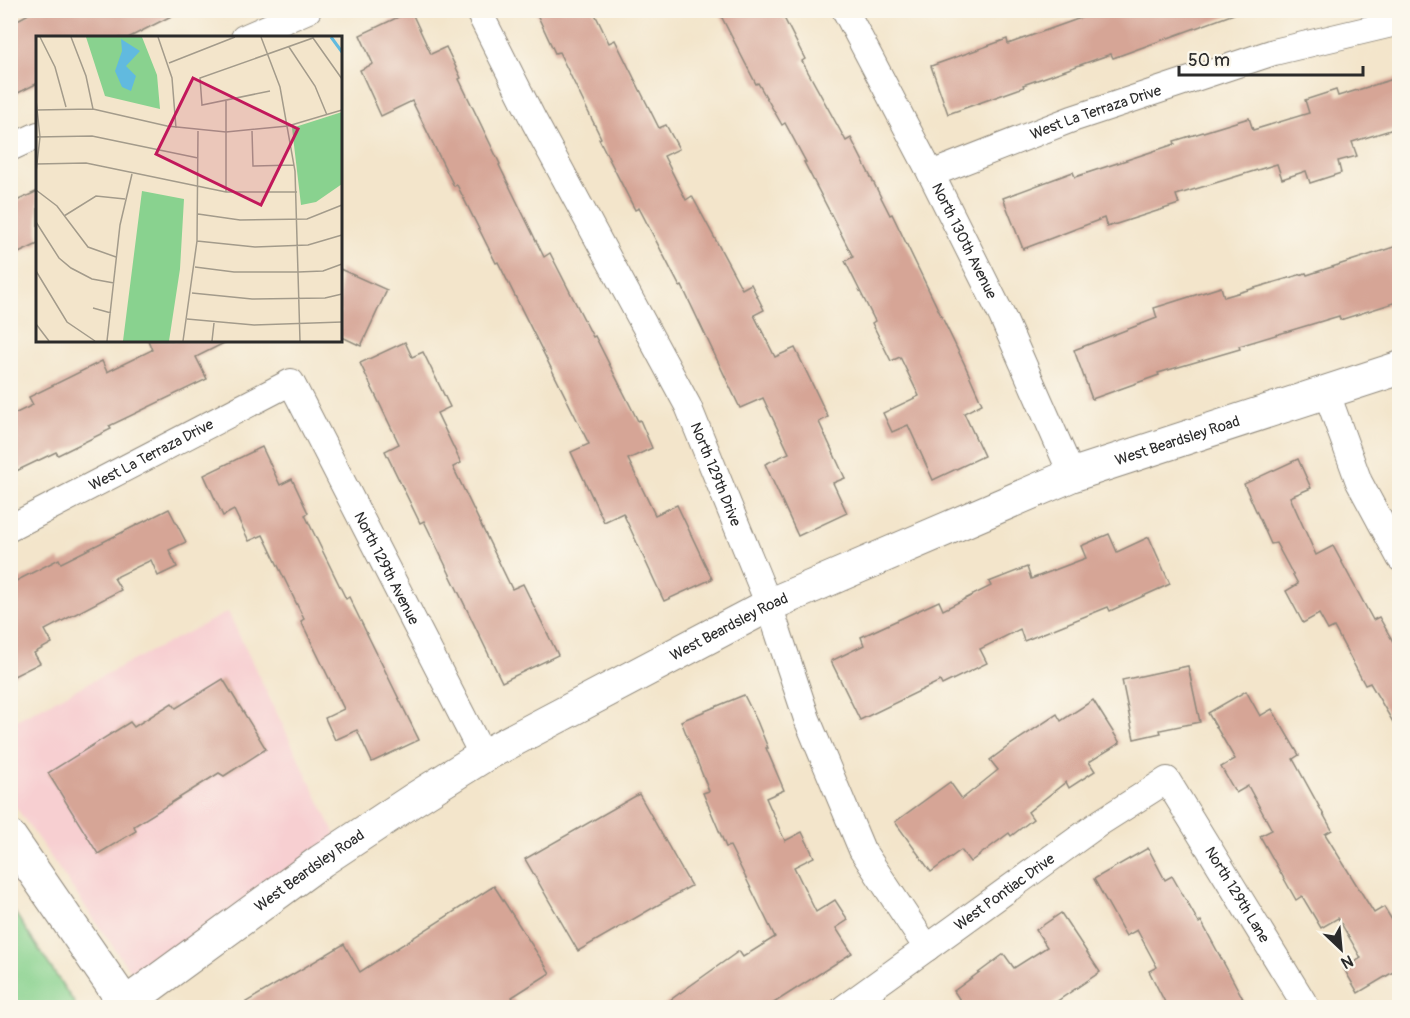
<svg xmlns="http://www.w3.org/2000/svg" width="1410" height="1018" viewBox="0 0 1410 1018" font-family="Pangolin,sans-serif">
<rect width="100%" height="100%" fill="#fbf7ec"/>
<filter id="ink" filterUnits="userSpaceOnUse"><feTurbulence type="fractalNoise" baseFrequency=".0167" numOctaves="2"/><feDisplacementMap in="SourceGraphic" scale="12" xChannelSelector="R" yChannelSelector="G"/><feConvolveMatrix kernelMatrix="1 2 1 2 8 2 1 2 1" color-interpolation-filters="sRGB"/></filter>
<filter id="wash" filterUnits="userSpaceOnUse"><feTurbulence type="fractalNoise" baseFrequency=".008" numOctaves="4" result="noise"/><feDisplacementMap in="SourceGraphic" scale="24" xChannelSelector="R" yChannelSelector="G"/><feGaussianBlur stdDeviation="1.35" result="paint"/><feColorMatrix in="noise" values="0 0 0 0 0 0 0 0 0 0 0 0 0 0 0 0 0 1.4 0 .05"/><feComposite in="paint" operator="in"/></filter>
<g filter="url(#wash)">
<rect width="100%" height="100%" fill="#f3e5cb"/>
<path fill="#f7cfd1" d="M 228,612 L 337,838 L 137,981 L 11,800 L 10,723 Z"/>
<path fill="#89d28f" stroke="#5a7e5d" stroke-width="1.5" d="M 11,907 L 75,1004 L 72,1007 L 11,1007 Z"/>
<g id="blocks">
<g fill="#d6a596">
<path d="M 36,10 L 183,10 L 128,38 L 38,38 L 38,83 L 10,97 L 10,24 Z"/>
<path d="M 535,10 L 593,10 L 609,43 L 615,40 L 659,128 L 666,125 L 679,149 L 664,156 L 686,200 L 692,196 L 742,289 L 751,284 L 764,310 L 754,315 L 775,357 L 795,348 L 828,417 L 819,422 L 845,478 L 833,483 L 847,513 L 798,536 L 765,464 L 789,453 L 763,398 L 740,408 L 682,286 L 680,287 L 639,208 L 635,210 L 599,139 L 601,138 L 559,52 L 555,53 Z"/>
<path d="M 718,10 L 780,10 L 805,59 L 802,61 L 846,141 L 851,138 L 890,215 L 892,214 L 964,363 L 982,404 L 964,413 L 984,456 L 933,480 L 908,425 L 892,432 L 883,413 L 919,396 L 900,357 L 891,361 L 872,323 L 875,321 L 845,261 L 853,257 L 804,162 L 806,162 L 785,123 L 782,125 L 758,83 L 756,84 Z"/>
<path d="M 1103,10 L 1234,10 L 1234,14 L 1113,58 L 1111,54 L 1023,85 L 1024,87 L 948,114 L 931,66 L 1007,39 L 1008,44 Z"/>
<path d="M 411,11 L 431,54 L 446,47 L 461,78 L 459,79 L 500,164 L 499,165 L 544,257 L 550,253 L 593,337 L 595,336 L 638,421 L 640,420 L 652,448 L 628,459 L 655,515 L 677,505 L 712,579 L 664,601 L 623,513 L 604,522 L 571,452 L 589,444 L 498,262 L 496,263 L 457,185 L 454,186 L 412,101 L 381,116 L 360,70 L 373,64 L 360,35 Z"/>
<path d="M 1400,77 L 1400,127 L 1352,142 L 1357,156 L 1338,161 L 1341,173 L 1310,183 L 1306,171 L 1282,179 L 1277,164 L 1176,195 L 1179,204 L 1107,227 L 1104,218 L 1023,249 L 1003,198 L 1073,172 L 1075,177 L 1175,144 L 1174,141 L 1249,118 L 1253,130 L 1309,113 L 1305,100 L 1336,90 L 1338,96 Z"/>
<path d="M 38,191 L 38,244 L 10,257 L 10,204 Z"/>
<path d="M 1400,245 L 1400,301 L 1340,320 L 1339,316 L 1239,346 L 1240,349 L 1158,373 L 1159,375 L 1092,399 L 1074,350 L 1157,318 L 1154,308 L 1221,287 L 1224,297 L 1306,273 L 1307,275 Z"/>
<path d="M 340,269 L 387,290 L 361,346 L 340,336 Z"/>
<path d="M 148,340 L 230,340 L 196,357 L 207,379 L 109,426 L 111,429 L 58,455 L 56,452 L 10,474 L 10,416 L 33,405 L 29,397 L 102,361 L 107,372 L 152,350 Z"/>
<path d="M 405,342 L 412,357 L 423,352 L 450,407 L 437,413 L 461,463 L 453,467 L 512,589 L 523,584 L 558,655 L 502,682 L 424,521 L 420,523 L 385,451 L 399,444 L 360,363 Z"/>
<path d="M 262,447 L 280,485 L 292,479 L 308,513 L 305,515 L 346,599 L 349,597 L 419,740 L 372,762 L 357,730 L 335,740 L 325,718 L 344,709 L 301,621 L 304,619 L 263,535 L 249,541 L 234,510 L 223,516 L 204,475 Z"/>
<path d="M 1298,459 L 1311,488 L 1290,497 L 1316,555 L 1333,546 L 1373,620 L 1379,617 L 1400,654 L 1400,734 L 1370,683 L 1365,685 L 1334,627 L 1328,630 L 1319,614 L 1303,623 L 1286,591 L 1298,584 L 1276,543 L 1271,544 L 1244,484 Z"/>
<path d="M 169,509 L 186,542 L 169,550 L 177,567 L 158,576 L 151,560 L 114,578 L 121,590 L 45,630 L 52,643 L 34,653 L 40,663 L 10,678 L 10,584 L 59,559 L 61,563 Z"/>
<path d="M 1109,534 L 1117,552 L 1149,537 L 1170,584 L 1110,611 L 1108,607 L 1024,641 L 1020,629 L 980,649 L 987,663 L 942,685 L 940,681 L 860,720 L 831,661 L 864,645 L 861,637 L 939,601 L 943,610 L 991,586 L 989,582 L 1027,567 L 1031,579 L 1086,558 L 1081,546 Z"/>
<path d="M 1188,666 L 1200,722 L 1160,730 L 1161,733 L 1134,739 L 1122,680 Z"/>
<path d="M 223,679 L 266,749 L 224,776 L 219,773 L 134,826 L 136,831 L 98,854 L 48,773 L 130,722 L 134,727 L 172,703 L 176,708 Z"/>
<path d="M 1246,691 L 1260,716 L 1272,709 L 1299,755 L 1293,759 L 1332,830 L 1325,834 L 1374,913 L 1384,907 L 1392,920 L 1400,915 L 1400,968 L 1358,993 L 1344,969 L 1361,958 L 1338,918 L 1321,928 L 1302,896 L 1296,900 L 1260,836 L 1272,830 L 1248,786 L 1236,793 L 1221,767 L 1235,759 L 1208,713 Z"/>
<path d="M 744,695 L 757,721 L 768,748 L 766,748 L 784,790 L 766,798 L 785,841 L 802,832 L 814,857 L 794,867 L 816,912 L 835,900 L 848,920 L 836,928 L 852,953 L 766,1008 L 659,1008 L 739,951 L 743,957 L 775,937 L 730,846 L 726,847 L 703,793 L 709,791 L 681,721 Z"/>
<path d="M 1093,700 L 1120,743 L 1089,762 L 1095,771 L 1069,788 L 1066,782 L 1028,812 L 1033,819 L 1011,836 L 1009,833 L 970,862 L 961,850 L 931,872 L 895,822 L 950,782 L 962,799 L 998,770 L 990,760 L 1010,745 L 1057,714 L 1061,721 Z"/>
<path d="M 639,794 L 691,886 L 578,951 L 525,859 Z"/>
<path d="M 1148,848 L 1165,880 L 1172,876 L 1199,923 L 1201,921 L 1248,1008 L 1168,1008 L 1149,971 L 1157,967 L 1137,930 L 1126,936 L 1094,879 Z"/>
<path d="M 494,886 L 550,973 L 512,997 L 519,1008 L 236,1008 L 344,944 L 360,972 Z"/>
<path d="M 1061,913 L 1100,972 L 1047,1008 L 965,1008 L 954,991 L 1004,954 L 1014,968 L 1047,947 L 1036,930 Z"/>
</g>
</g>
</g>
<g filter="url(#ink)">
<use href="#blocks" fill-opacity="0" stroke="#8f887b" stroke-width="1.5"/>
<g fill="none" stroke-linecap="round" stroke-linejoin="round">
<g stroke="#8f887b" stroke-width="28">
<g id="street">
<path id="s1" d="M 478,10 L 534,121 L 688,406 L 769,605 L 807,719 L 862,850 L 927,948"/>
<path id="s2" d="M 845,10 L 931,174 L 1002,316 L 1072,475"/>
<path d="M 244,38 L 308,10"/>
<path d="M 10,148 L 38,135"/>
<path id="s3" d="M 931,174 L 1072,119 L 1274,52 L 1400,22"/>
<path d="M 1326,391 L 1359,482 L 1400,558"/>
<path id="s4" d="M 10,528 L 291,382 L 483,756"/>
<path id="s5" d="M 844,1008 L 1101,822 L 1167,780 L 1307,1008"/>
</g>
</g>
<g stroke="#8f887b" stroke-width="35">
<g id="secondary">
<path d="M 10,837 L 128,1008"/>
<path id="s6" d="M 120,1008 L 321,861 L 413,800 L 483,756 L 769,605 L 1072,475 L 1400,368"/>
</g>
</g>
<use href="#street" stroke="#fff" stroke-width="26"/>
<use href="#secondary" stroke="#fff" stroke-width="33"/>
</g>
</g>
<g text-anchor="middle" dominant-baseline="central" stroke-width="4.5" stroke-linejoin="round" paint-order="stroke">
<g font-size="15" fill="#2b2b2b" stroke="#fbf7ec">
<text stroke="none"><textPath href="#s3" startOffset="176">West La Terraza Drive</textPath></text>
<text stroke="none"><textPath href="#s2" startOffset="260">North 130th Avenue</textPath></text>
<text stroke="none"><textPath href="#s6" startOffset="1206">West Beardsley Road</textPath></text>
<text stroke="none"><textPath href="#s4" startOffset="159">West La Terraza Drive</textPath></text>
<text stroke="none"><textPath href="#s1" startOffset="522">North 129th Drive</textPath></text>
<text stroke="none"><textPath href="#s4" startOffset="526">North 129th Avenue</textPath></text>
<text stroke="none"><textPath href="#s6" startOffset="720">West Beardsley Road</textPath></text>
<text stroke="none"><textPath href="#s6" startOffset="234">West Beardsley Road</textPath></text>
<text stroke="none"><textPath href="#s5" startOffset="198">West Pontiac Drive</textPath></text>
<text stroke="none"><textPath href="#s5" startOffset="530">North 129th Lane</textPath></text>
</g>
</g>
<g transform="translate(36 36)">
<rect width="306" height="306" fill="#f3e5cb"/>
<path d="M 50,1 L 106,1 L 121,39 L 124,73 L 69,60 ZM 306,76 L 306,148 L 280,166 L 265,169 L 256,92 ZM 106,155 L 148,163 L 144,233 L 133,305 L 87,305 Z" fill="#89d28f"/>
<path d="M 85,3 L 104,15 L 90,30 L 100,40 L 95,55 L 86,51 L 79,35 L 86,15 Z" fill="#61badf"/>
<path fill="none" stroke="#61badf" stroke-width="3" d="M 295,1 L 306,16"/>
<path fill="none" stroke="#a39b8b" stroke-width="1.5" d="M 4,1 L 19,31 L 30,71M 35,1 L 50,40 L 57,73M 122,1 L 136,42 L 140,92M 225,1 L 244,51 L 259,135 L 264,305M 253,11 L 279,50 L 291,79M 133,27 L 199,1M 234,55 L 166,69 L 164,42 L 277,2 L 306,43M 0,64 L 4,101 L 0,136M 0,74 L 57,73 L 131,90 L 190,96 L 252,90 L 306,74M 216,95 L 217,130 L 258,129M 0,101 L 56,100 L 162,122M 0,128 L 50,127 L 190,156 L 261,156M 0,154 L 21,170 L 52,211 L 80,221M 190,156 L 190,65M 162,178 L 204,184 L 271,183 L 306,169M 28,180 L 60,160 L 89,163M 0,186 L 23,222 L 35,232 L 56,243 L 78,247M 161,205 L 219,211 L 272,209 L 306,199M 159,231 L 198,236 L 262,236 L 287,235 L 306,228M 0,235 L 31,286 L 59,305M 156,257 L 216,263 L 289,262 L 306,258M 57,272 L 75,277M 151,283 L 218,289 L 306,286M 0,288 L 13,305M 71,305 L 84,189 L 96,138M 147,305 L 161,205 L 162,95M 176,305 L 178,287"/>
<path fill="#c2185b" fill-opacity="0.15" stroke="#c2185b" stroke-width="3" d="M 157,42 L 262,93 L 225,169 L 120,118 Z"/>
<rect width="306" height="306" fill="none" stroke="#2b2b2b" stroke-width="3"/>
</g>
<rect width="1410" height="1018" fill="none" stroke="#fbf7ec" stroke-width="36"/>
<g transform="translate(1341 949) rotate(154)" stroke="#fbf7ec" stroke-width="4.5" paint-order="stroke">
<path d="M0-4.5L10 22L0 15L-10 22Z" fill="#2b2b2b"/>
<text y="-9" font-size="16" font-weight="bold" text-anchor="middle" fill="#2b2b2b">N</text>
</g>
<path d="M1179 66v9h184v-9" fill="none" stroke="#2b2b2b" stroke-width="3"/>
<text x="1188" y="66" font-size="18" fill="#2b2b2b" stroke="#fbf7ec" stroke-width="4.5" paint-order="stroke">50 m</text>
</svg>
